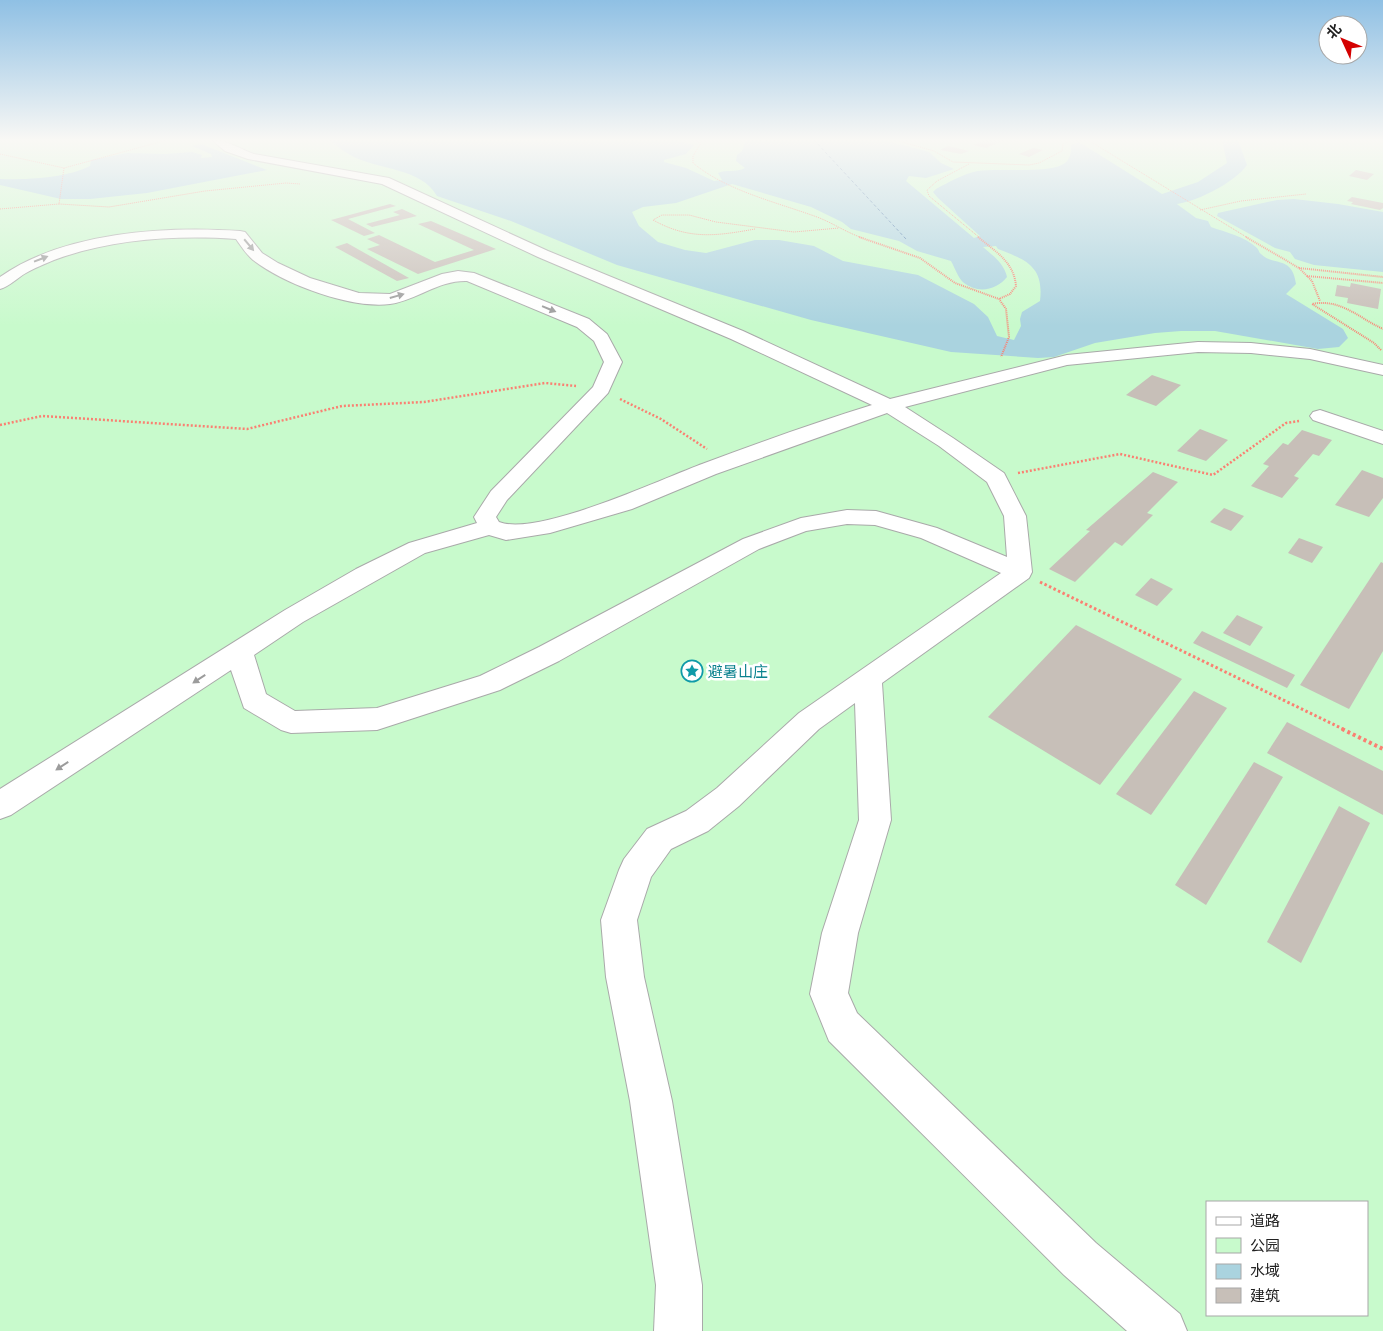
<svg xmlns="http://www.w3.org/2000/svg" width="1383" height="1331" viewBox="0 0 1383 1331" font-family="Commissioner,'Noto Sans SC',sans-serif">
<rect width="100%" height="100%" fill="#f2efe9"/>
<path fill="#c8facc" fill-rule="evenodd" d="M 0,140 L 1383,140 L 1383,1331 L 0,1331 ZM 1207,1202 L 1367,1202 L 1367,1315 L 1207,1315 Z"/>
<g fill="#aad3df" fill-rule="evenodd">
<path d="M 328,140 L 676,140 L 694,145 L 686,154 L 664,160 L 664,162 L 686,168 L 714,181 L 722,180 L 718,173 C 727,169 736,173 745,168 L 736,161 L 737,155 L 742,151 L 746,140 L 884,140 L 929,152 L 941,163 L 954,169 L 926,178 L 909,176 L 906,181 L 974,238 L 980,236 L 938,198 L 933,192 L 936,189 C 949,182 963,174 978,171 C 998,168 1052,174 1065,163 C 1070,159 1072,151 1071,145 L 1079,142 L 1170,199 L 1196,218 L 1208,221 L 1211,227 C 1225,232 1246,237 1257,248 C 1259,250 1259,253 1261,254 C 1274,267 1292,255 1296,284 L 1286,294 L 1343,329 L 1348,338 L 1339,347 L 1318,349 L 1215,331 L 1181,331 L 1155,333 L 1095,343 L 1054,357 L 1038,358 L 951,352 L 811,320 L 617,265 L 511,221 L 437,196 C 421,168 381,170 354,157 C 345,153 337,145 328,140 ZM 732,184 L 811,207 L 842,222 L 851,229 L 899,241 L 917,251 L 951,261 C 955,268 958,278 964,283 C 978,294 997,290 1007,277 C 1004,263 993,256 983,247 L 996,246 L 998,249 C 1027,260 1044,267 1040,301 L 1022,312 L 1020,319 L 1021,326 L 1014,340 L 997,336 L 988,317 L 974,304 L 918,275 L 843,261 L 814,246 L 779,240 L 755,240 L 706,253 L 685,250 L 658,242 L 639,226 L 632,212 L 643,207 L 676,203 Z"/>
<path d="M 201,144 L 267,170 L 147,193 L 90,199 L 61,199 L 0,185 L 0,179 C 25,180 67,178 90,166 L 91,160 L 127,153 L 165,154 L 192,152 L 202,155 L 201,158 L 212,157 L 211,154 L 192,146 Z"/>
<path d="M 1294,199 L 1338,204 L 1383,212 L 1383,272 L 1314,265 L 1295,259 L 1290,252 L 1275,248 L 1217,216 L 1218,213 L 1277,200 Z"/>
</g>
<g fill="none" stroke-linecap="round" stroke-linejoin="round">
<path fill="#aad3df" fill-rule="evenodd" d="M 1222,140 L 1238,140 L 1247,165 C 1234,184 1185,209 1162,204 L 1159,199 L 1162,194 L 1198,182 L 1227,163 Z"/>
<path stroke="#4a7aab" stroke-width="1" stroke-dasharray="3 2.5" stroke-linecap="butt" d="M 814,140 L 906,239"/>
</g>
<g fill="#c7bfb8">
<path d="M 985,140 L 1004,140 L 986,148 L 973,145 Z"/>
<path d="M 948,146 L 969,151 L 961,154 L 940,150 Z"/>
<path d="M 1033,148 L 1043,150 L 1029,157 L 1019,154 Z"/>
<path d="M 1356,170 L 1374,174 L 1367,180 L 1349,176 Z"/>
<path d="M 1352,197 L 1383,203 L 1383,208 L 1380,210 L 1351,204 L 1353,202 L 1347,201 Z"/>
<path d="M 390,204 L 396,206 L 348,219 L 375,233 L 364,236 L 331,220 Z"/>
<path d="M 402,209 L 417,216 L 372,227 L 366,224 L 400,215 L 393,212 Z"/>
<path d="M 431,221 L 496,249 L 418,274 L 367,249 L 380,245 L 367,239 L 379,235 L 435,262 L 474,250 L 418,224 Z"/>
<path d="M 347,243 L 409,278 L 397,281 L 335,247 Z"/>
<path d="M 1351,283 L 1381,289 L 1378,309 L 1347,303 L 1348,298 L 1335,296 L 1337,285 L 1350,287 Z"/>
<path d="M 1152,375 L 1181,385 L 1156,406 L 1126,395 Z"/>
<path d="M 1200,429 L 1228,440 L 1206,461 L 1177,451 Z"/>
<path d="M 1302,430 L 1332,440 L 1319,456 L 1313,454 L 1294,476 L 1299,478 L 1282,498 L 1251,486 L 1269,466 L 1263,464 L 1283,443 L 1288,445 Z"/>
<path d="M 1362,470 L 1383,478 L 1383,498 L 1369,517 L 1335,505 Z"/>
<path d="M 1153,472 L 1178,482 L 1147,513 L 1153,515 L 1122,546 L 1115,542 L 1075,582 L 1049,569 L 1090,531 L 1086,530 Z"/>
<path d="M 1224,508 L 1244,516 L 1231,531 L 1210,522 Z"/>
<path d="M 1299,538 L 1323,547 L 1312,563 L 1288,553 Z"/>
<path d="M 1381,562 L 1383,563 L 1383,651 L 1349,709 L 1300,685 Z"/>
<path d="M 1151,578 L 1173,589 L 1157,606 L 1135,595 Z"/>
<path d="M 1237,615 L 1263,627 L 1250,646 L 1223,633 Z"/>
<path d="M 1076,625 L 1182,679 L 1100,785 L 988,717 Z"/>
<path d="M 1202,631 L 1295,675 L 1287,688 L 1193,643 Z"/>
<path d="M 1194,691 L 1227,708 L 1151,815 L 1116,794 Z"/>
<path d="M 1287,722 L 1383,771 L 1383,815 L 1267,753 Z"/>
<path d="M 1254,762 L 1283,777 L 1206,905 L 1175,885 Z"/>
<path d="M 1339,806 L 1370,823 L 1301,963 L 1267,942 Z"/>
</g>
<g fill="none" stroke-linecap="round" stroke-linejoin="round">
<g stroke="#a9a9a9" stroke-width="2">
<g id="minor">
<path d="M 212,140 C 227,140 240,149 254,154 L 389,178 L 548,251 L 743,331 L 890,399 L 1067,355 L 1198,342 L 1251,343 L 1310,349 L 1383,365 L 1383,375 L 1310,359 L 1251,353 L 1198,352 L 1067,365 L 905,407 L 953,438 L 1004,473 L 1026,516 L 1032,572 L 1029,578 L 882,683 L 891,820 L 858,933 L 848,993 L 857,1013 L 1096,1243 L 1180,1314 L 1187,1331 L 1127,1331 L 1064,1275 L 829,1041 L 810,994 L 822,933 L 859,820 L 855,703 L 819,729 L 739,806 L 708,831 L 671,849 L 651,877 L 637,920 L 644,977 L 672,1101 L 702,1285 L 702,1331 L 654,1331 L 656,1285 L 630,1101 L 606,977 L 601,920 L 619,870 L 624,859 L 647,829 L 686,811 L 717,788 L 799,713 L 1001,573 L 921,538 L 875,525 L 847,524 L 806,531 L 759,549 L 559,661 L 500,690 L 377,730 L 291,733 L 281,730 L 244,708 L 231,670 L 11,815 L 0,819 L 0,789 L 285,610 L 356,569 L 409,543 L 477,523 L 474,517 L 491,491 L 593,387 L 604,362 L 594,341 L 577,327 L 467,281 C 439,280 417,300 390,304 C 350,309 284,284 253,260 C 246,254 241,246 236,239 C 176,235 111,239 54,260 C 45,264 34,268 26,273 C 17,278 10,286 0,289 L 0,277 C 64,232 164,226 240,231 L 245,232 L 262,253 L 278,263 L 310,278 L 359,293 L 390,294 L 442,274 L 458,271 L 474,273 L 589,319 L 607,334 L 622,362 L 608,393 L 507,500 L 496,517 L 499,522 C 538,537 661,479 702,464 C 758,443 814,423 872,405 L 731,339 L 538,257 L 382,184 L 248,159 L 225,151 ZM 887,413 L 939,446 L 987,482 L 1004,516 L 1007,557 L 937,528 L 876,511 L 847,510 L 801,518 L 743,539 L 539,647 L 480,676 L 377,708 L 295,711 L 266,694 L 254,655 L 303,622 L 425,553 L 489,535 L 506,540 L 550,533 L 632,509 L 716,474 Z"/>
<path d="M 1320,410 L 1383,431 L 1383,444 L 1313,420 L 1310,416 L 1313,412 Z"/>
</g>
</g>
<g stroke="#fa8072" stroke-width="1" stroke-dasharray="1 1" stroke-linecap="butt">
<path d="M 695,140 L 701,143 L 693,156 L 693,163 C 727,191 776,202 817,217 C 833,223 847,233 863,238"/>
<path d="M 895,140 L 934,151 L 953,162 L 1029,165 L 1039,163 L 1062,151 L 1063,144 L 1072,140"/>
<path d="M 1074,140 L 1088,140"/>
<path d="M 1088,140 L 1248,238"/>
<path d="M 904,142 L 910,140"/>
<path d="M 0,154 L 64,168 L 167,140"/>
<path d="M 969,164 L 937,181 L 927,190 L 929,196 L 980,238"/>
<path d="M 64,168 L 59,204 L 109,207 L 205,191 L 286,183 L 300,184"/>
<path d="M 0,209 L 59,204"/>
<path d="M 1200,210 L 1241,201 L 1306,194"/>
<path d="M 755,229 C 716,236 689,240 653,220 L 662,215 L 689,215 L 716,222 L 794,232 L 839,228"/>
</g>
<g stroke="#fa8072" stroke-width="2" stroke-dasharray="1 1" stroke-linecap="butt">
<path d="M 859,237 L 920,258 L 955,283 L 999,299 L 1006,309 L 1009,337 L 1001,357"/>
<path d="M 978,237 C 996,252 1014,262 1016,286 L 1010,294 L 999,299"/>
<path d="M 1246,237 L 1299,268 L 1312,281 L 1320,301"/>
<path d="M 1299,268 L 1383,277"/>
<path d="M 1307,276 L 1383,283"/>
<path d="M 1381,350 L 1374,343 L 1312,304 C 1340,298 1359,318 1383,329"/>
</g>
<g stroke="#fa8072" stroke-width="2.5" stroke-dasharray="2 2" stroke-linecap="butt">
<path d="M 620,399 L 661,419 L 707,449"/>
<path d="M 0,425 L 42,416 L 247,429 L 342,406 L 424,402 L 545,383 L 576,386"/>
<path d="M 1018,473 L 1120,454 L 1213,475 L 1286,423 L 1299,421"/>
</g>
<path stroke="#fa8072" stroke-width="3" stroke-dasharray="2.5 2.5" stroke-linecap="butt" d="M 1040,582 L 1345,730"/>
<path stroke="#fa8072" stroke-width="4" stroke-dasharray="3 3" stroke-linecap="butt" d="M 1342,729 L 1383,749"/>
<use href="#minor" fill="#fff" fill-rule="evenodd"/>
</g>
<defs><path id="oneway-solid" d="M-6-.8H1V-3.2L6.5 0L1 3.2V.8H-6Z" transform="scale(1.25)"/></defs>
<g fill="#9c9c9c">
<use href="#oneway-solid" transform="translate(249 245) rotate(50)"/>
<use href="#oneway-solid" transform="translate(41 259) rotate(-21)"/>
<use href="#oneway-solid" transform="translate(397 296) rotate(-16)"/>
<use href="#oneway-solid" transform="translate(549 309) rotate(22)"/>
<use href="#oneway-solid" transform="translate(199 679) rotate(147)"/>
<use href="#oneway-solid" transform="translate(62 766) rotate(147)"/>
</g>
<linearGradient id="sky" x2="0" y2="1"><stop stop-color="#8fc0e4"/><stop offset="0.43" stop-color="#f9f8f5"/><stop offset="1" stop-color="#f9f8f5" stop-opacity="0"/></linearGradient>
<rect width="1383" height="326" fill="url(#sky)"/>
<defs>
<g id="sight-ring" transform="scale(1.125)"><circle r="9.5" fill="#fff" stroke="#0f9aa8" stroke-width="1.5"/><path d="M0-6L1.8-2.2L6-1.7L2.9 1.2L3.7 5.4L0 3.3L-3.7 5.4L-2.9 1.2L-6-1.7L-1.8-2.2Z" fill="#0f9aa8"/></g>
</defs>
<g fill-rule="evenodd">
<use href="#sight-ring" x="692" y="671"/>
</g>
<g text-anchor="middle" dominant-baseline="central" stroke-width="5" stroke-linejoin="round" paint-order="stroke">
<g font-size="15" fill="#0d838f" stroke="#fff" text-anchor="start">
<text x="708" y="671">避暑山庄</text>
</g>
</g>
<rect x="1206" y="1201" width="162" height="115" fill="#ffffff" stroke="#a7a7a7"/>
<rect x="1216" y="1217" width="25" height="8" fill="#ffffff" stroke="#a7a7a7"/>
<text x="1250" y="1226" font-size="15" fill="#222222">道路</text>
<rect x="1216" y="1238" width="25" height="15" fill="#c8facc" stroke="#a7a7a7"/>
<text x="1250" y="1251" font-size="15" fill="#222222">公园</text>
<rect x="1216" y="1264" width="25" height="15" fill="#aad3df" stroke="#a7a7a7"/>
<text x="1250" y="1276" font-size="15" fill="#222222">水域</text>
<rect x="1216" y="1288" width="25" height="15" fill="#c7bfb8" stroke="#a7a7a7"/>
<text x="1250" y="1301" font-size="15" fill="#222222">建筑</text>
<g transform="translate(1343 40) rotate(314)"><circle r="24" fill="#ffffff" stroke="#a7a7a7"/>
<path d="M0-4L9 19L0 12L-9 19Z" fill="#d40000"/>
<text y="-8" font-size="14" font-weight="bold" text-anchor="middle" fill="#222222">北</text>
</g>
</svg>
